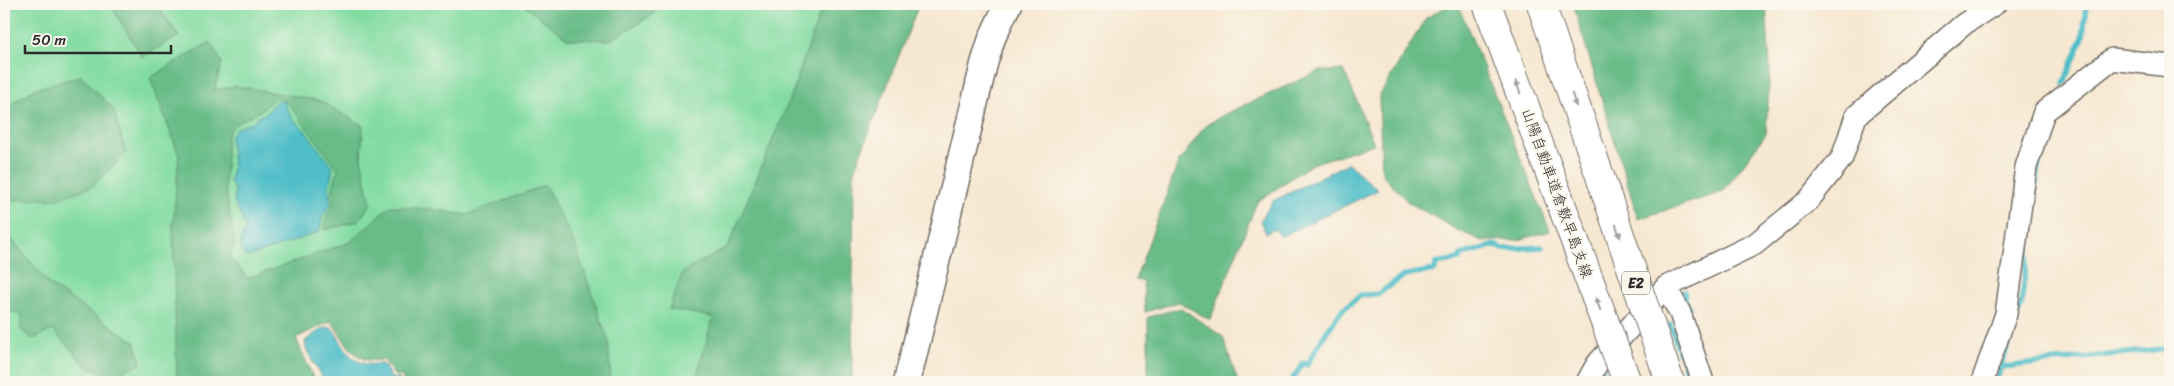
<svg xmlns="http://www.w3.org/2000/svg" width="2174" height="386" viewBox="0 0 2174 386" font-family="Sriracha,'Klee One',sans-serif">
<rect width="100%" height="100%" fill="#fbf7ec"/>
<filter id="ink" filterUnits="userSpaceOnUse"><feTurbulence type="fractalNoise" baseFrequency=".02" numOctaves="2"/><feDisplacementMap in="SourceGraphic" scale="10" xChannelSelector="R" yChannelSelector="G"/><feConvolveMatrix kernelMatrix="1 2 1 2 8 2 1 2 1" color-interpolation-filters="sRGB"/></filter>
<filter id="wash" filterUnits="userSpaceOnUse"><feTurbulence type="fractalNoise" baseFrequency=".0096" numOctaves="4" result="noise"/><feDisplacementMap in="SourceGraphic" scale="20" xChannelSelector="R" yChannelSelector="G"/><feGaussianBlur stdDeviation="1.12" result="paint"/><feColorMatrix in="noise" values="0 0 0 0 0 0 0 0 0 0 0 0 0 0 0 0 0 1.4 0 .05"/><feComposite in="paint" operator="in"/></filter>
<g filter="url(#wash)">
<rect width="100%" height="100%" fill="#f6e7d0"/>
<path fill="#82dca2" stroke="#568466" d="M 4,4 L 830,4 L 700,382 L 602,382 L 539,195 L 185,382 L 4,382 Z"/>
<g fill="#69bc88" stroke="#4a745a">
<path d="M 110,4 L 156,4 L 179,36 L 142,57 Z"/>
<path d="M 522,4 L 656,4 L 654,14 L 610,40 L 568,39 Z"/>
<path d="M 823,4 L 919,4 L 854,171 L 852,382 L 695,382 L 713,317 L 669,309 L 683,272 L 728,247 L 793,91 Z"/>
<path d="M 1451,4 L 1458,4 L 1550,231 L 1519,240 L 1482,241 L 1457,230 L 1408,202 L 1382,174 L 1379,96 L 1426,18 Z"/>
<path d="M 1573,4 L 1766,4 L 1770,68 L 1766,134 L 1723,192 L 1638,219 Z"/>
<path d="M 210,42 L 222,63 L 214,90 L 236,86 L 321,101 L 363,126 L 361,158 L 371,204 L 358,221 L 325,230 L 326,217 L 333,205 L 333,187 L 338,169 L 288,103 L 276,97 L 260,111 L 234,125 L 227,135 L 225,187 L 235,245 L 229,256 L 248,278 L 350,242 L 390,206 L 430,209 L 467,215 L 545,185 L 575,245 L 608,340 L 611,382 L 403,382 L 403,377 L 394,375 L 384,360 C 379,360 373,361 368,360 C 351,357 341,334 331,321 L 296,338 L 315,382 L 177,382 L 173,226 L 179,155 L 150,78 Z"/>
<path d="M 1344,70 L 1374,144 L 1312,164 L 1257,202 L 1210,320 L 1179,302 L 1145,312 L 1143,281 L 1135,280 L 1178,163 L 1205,126 L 1223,115 L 1319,71 Z"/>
<path d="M 81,76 L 113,109 L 126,153 L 93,186 L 58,199 L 4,200 L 4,108 L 37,88 Z"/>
<path d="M 4,230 L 50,285 L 136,343 L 141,364 L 112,375 L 87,367 L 53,330 L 33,339 L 21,330 L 21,315 L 4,309 Z"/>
<path d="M 1181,308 L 1223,337 L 1238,382 L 1148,382 L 1148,317 Z"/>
</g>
<g fill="#50bec8" stroke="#3e747a">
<path d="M 277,100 L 284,102 L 291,117 L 302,127 L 333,167 L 329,188 L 331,204 L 323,216 L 319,232 L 248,257 L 242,253 C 239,243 241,237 246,228 L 234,202 L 235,191 L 230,182 L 233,164 L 230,137 L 236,128 L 251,123 L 259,116 L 266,114 Z"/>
<path d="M 1348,163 L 1378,190 L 1280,237 L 1275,229 L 1266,233 L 1260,221 L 1273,201 Z"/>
<path d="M 328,327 L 332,328 C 344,343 346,360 367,364 C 372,365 377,363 383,364 L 391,378 L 400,379 L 399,382 L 324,382 L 306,349 L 305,341 L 321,329 Z"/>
</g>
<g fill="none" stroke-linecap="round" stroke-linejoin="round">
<g stroke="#50bec8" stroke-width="5.5">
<path d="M 2064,83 L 2083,37 L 2086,4"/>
<path d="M 1684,291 L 1685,298 L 1689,308"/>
<path d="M 1670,324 L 1690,382"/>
<path d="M 2002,367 L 2170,348"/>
<path d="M 1603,369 L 1608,382"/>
<path d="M 1291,382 L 1303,363 L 1307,365 L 1325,334 L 1342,310 L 1361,295 L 1378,294 L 1405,275 L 1435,270 L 1436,263 L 1459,259 L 1461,255 L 1495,245 L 1503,249 L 1542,247"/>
<path d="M 1996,382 L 2021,306 L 2038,167 L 2042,150"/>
</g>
</g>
</g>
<g filter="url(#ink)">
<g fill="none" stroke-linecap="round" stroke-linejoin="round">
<g stroke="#726d65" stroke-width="24">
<g id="minor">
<path d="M 1666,287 L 1680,313 L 1703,382"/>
<path d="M 1587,382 L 1597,364 L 1666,287 L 1755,244 L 1808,201 L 1842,158 L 1856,116 L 1964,24 L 1995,4"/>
<path d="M 1982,382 L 2006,314 L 2026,167 L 2044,112 L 2112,59 L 2170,66"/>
</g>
</g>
<g stroke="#726d65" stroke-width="29">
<path id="tertiary" d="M 907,382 L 984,64 L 992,38 L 1008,4"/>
</g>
<g stroke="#726d65" stroke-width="30">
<g id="motorway">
<path d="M 1487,4 L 1559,198"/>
<path d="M 1541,4 L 1603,185"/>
</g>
</g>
<use href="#minor" stroke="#fff" stroke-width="21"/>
<use href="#tertiary" stroke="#fff" stroke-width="26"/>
<use href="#motorway" stroke="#fff" stroke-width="28"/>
<g stroke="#726d65" stroke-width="30" stroke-linecap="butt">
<g id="motorway-bridge">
<path d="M 1603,185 L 1670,382"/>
<path d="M 1559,198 L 1627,382"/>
</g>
</g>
<use href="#motorway-bridge" stroke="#fff" stroke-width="28"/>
</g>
<defs><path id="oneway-solid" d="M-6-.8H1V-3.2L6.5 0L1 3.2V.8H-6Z" transform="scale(1.25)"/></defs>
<g fill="#a0a0a0">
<use href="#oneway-solid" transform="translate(1518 87) rotate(-110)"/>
<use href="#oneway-solid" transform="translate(1574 100) rotate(71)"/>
<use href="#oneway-solid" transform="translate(1618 231) rotate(71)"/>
<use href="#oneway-solid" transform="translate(1598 304) rotate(-110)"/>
</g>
</g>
<g text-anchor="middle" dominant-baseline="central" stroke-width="4" stroke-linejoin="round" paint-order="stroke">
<rect fill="#fbf7ec" stroke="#696865" stroke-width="1" x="1622" y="271.5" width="28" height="23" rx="4"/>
<g font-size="14" font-weight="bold" fill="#2b2b2b">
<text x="1636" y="283">E2</text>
</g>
<g font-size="15" fill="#2b2b2b" stroke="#fbf7ec">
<text transform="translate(1557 193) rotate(70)">山陽自動車道倉敷早島支線</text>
</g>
</g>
<rect width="2174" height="386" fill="none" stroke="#fbf7ec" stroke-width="20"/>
<path d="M25 45v8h146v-8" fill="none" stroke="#2b2b2b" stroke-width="2.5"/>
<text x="32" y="45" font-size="15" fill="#2b2b2b" stroke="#fbf7ec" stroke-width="4" paint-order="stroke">50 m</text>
</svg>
